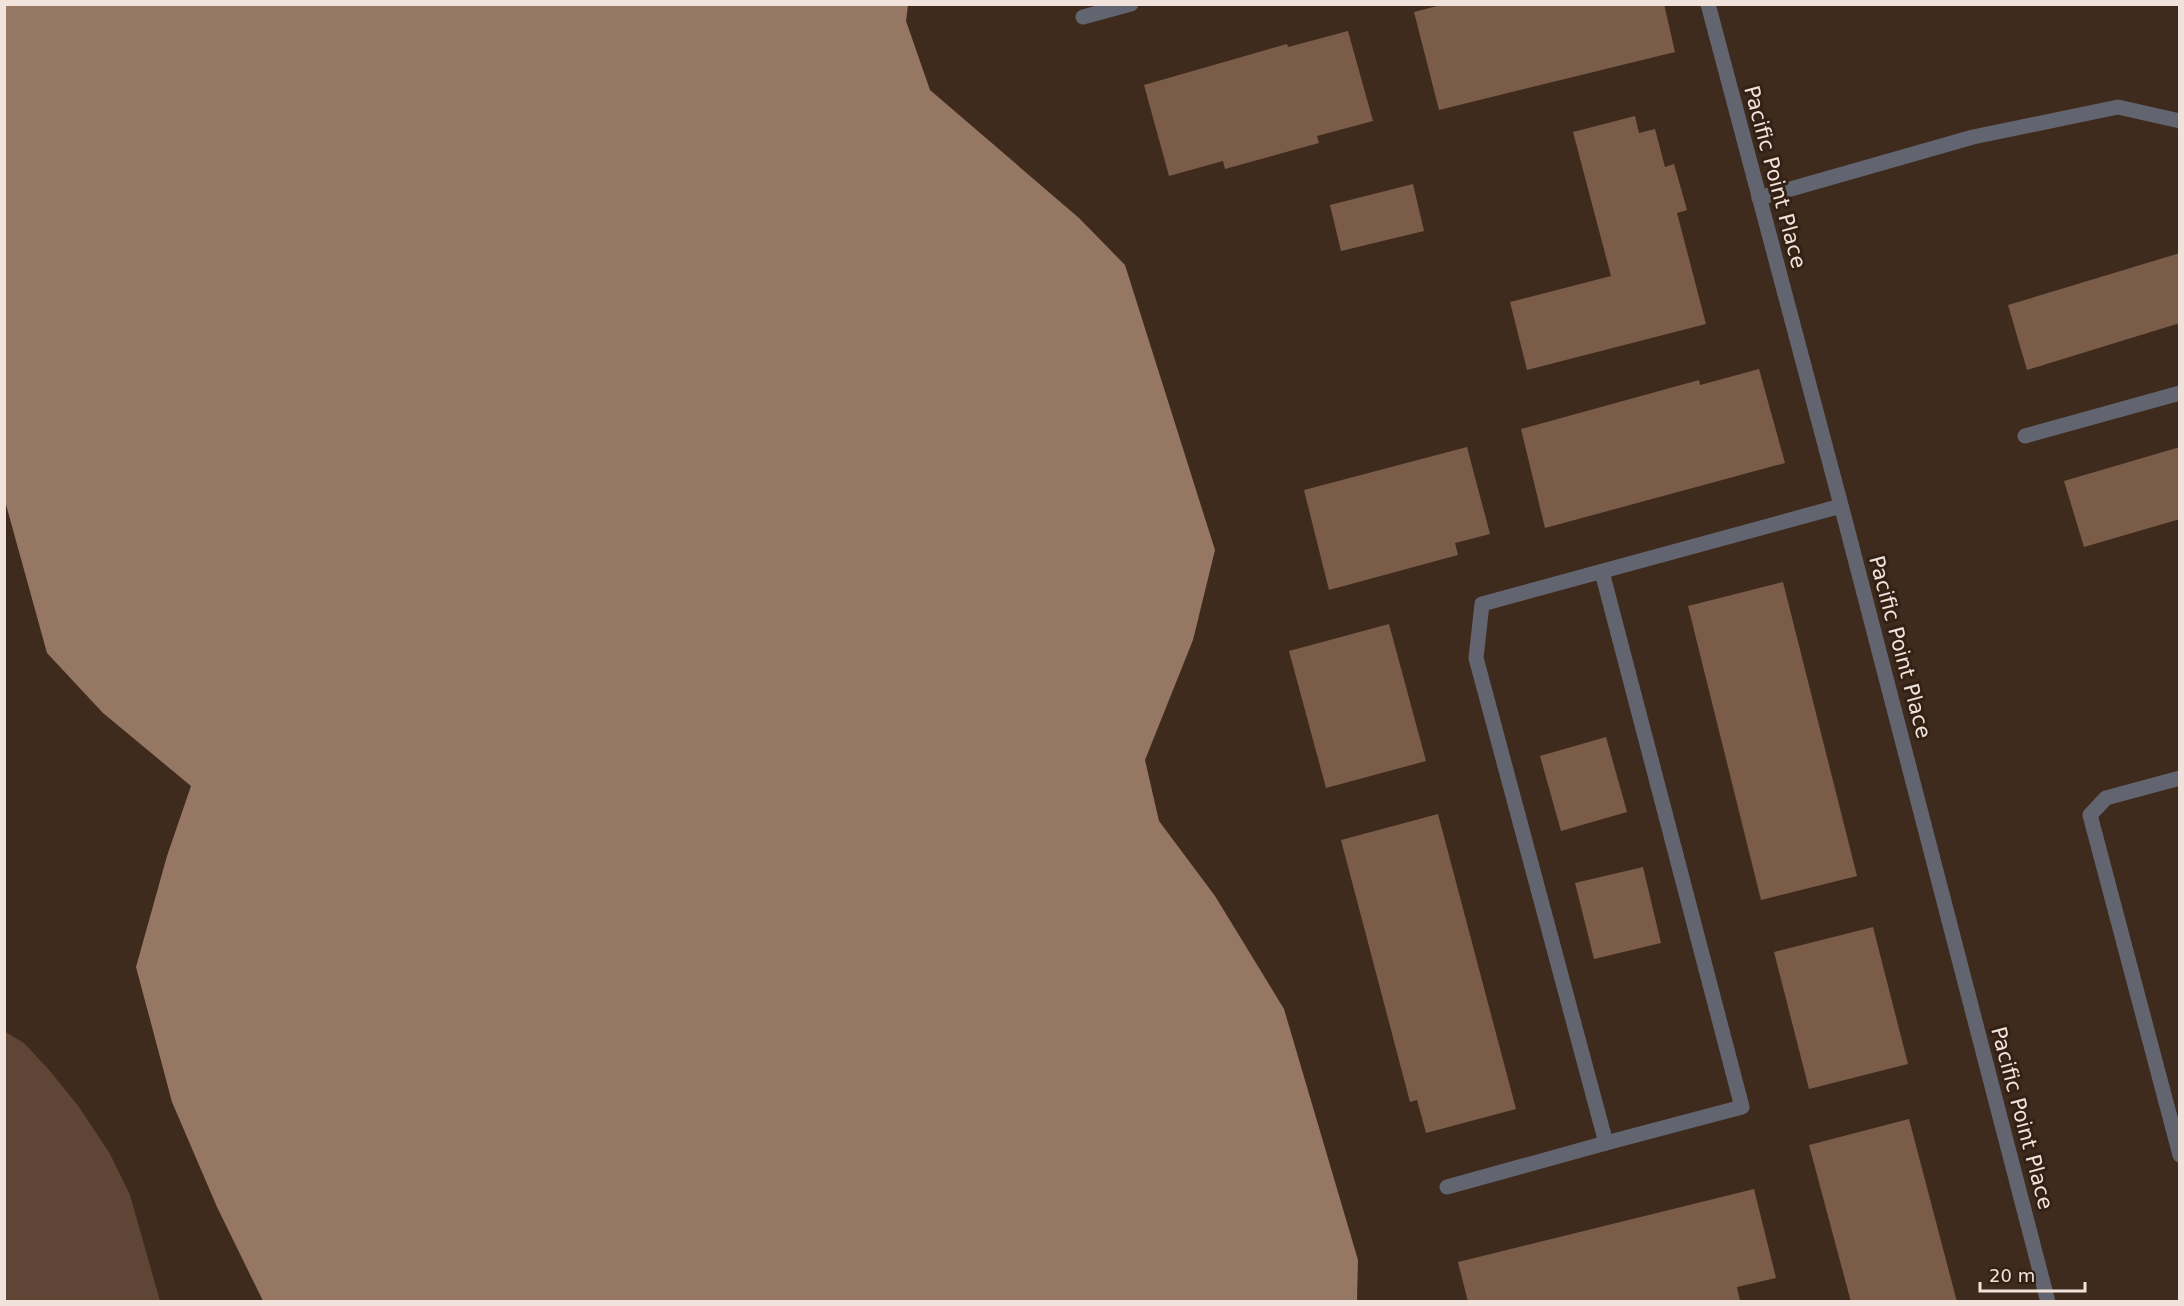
<svg xmlns="http://www.w3.org/2000/svg" width="2184" height="1306" viewBox="0 0 2184 1306" font-family="'DejaVu Sans',sans-serif">
<rect width="100%" height="100%" fill="#3f2b1e"/>
<path fill="#5f4535" d="M 4,1031 L 24,1043 L 50,1071 L 79,1107 L 110,1154 L 130,1195 L 160,1301 L 5,1301 Z"/>
<path fill="#967763" d="M 4,5 L 908,5 L 906,21 L 930,90 L 1079,218 L 1125,265 L 1215,550 L 1193,640 L 1145,760 L 1159,821 L 1215,896 L 1284,1009 L 1358,1260 L 1357,1301 L 263,1301 L 217,1207 L 172,1102 L 136,967 L 167,856 L 191,786 L 103,713 L 47,653 L 5,501 Z"/>
<g fill="#7a5c49">
<path d="M 1445,4 L 1664,4 L 1675,52 L 1439,110 L 1414,12 Z"/>
<path d="M 1348,31 L 1373,121 L 1317,136 L 1319,143 L 1225,169 L 1223,161 L 1169,176 L 1144,85 L 1287,44 L 1288,47 Z"/>
<path d="M 1635,116 L 1639,133 L 1655,129 L 1665,167 L 1674,164 L 1687,210 L 1677,213 L 1706,324 L 1527,370 L 1510,302 L 1611,276 L 1573,132 Z"/>
<path d="M 1413,184 L 1424,231 L 1341,251 L 1330,205 Z"/>
<path d="M 2180,253 L 2180,323 L 2027,370 L 2008,305 Z"/>
<path d="M 1759,369 L 1785,463 L 1545,528 L 1521,429 L 1699,380 L 1700,385 Z"/>
<path d="M 1467,447 L 1490,534 L 1455,543 L 1458,555 L 1329,590 L 1304,490 Z"/>
<path d="M 2180,447 L 2180,519 L 2084,547 L 2064,481 Z"/>
<path d="M 1783,582 L 1857,876 L 1761,900 L 1688,606 Z"/>
<path d="M 1389,624 L 1426,761 L 1326,788 L 1289,651 Z"/>
<path d="M 1606,737 L 1627,812 L 1561,831 L 1540,756 Z"/>
<path d="M 1438,814 L 1516,1109 L 1426,1133 L 1417,1100 L 1410,1102 L 1341,840 Z"/>
<path d="M 1643,867 L 1661,943 L 1594,959 L 1575,883 Z"/>
<path d="M 1873,927 L 1908,1064 L 1809,1089 L 1774,952 Z"/>
<path d="M 1909,1119 L 1957,1302 L 1851,1302 L 1809,1145 Z"/>
<path d="M 1754,1189 L 1776,1278 L 1737,1287 L 1740,1301 L 1468,1302 L 1458,1262 Z"/>
</g>
<g fill="none" stroke-linecap="round" stroke-linejoin="round">
<g stroke="#62656f" stroke-width="15">
<path d="M 1708,4 L 1846,524 L 2048,1302"/>
<path d="M 1083,17 L 1131,4"/>
<path d="M 1759,198 L 1973,137 L 2118,107 L 2180,121"/>
<path d="M 2025,436 L 2180,393"/>
<path d="M 1602,572 L 1742,1107 L 1606,1143 L 1476,658 L 1482,604 L 1841,506"/>
<path d="M 2180,778 L 2106,798 L 2090,815 L 2180,1155"/>
<path d="M 1447,1187 L 1606,1143"/>
</g>
</g>
<g text-anchor="middle" dominant-baseline="central" stroke-width="6" stroke-linejoin="round" paint-order="stroke">
<g font-size="21" fill="#f1e3db" stroke="#342115">
<text transform="translate(1775 177) rotate(75)">Pacific Point Place</text>
<text transform="translate(1900 647) rotate(75)">Pacific Point Place</text>
<text transform="translate(2022 1118) rotate(75)">Pacific Point Place</text>
</g>
</g>
<rect width="2184" height="1306" fill="none" stroke="#f1e3db" stroke-width="12"/>
<path d="M1980 1282v9h105v-9" fill="none" stroke="#f1e3db" stroke-width="3"/>
<text x="1989" y="1282" font-size="18" fill="#f1e3db" stroke="#342115" stroke-width="4.5" paint-order="stroke">20 m</text>
</svg>
